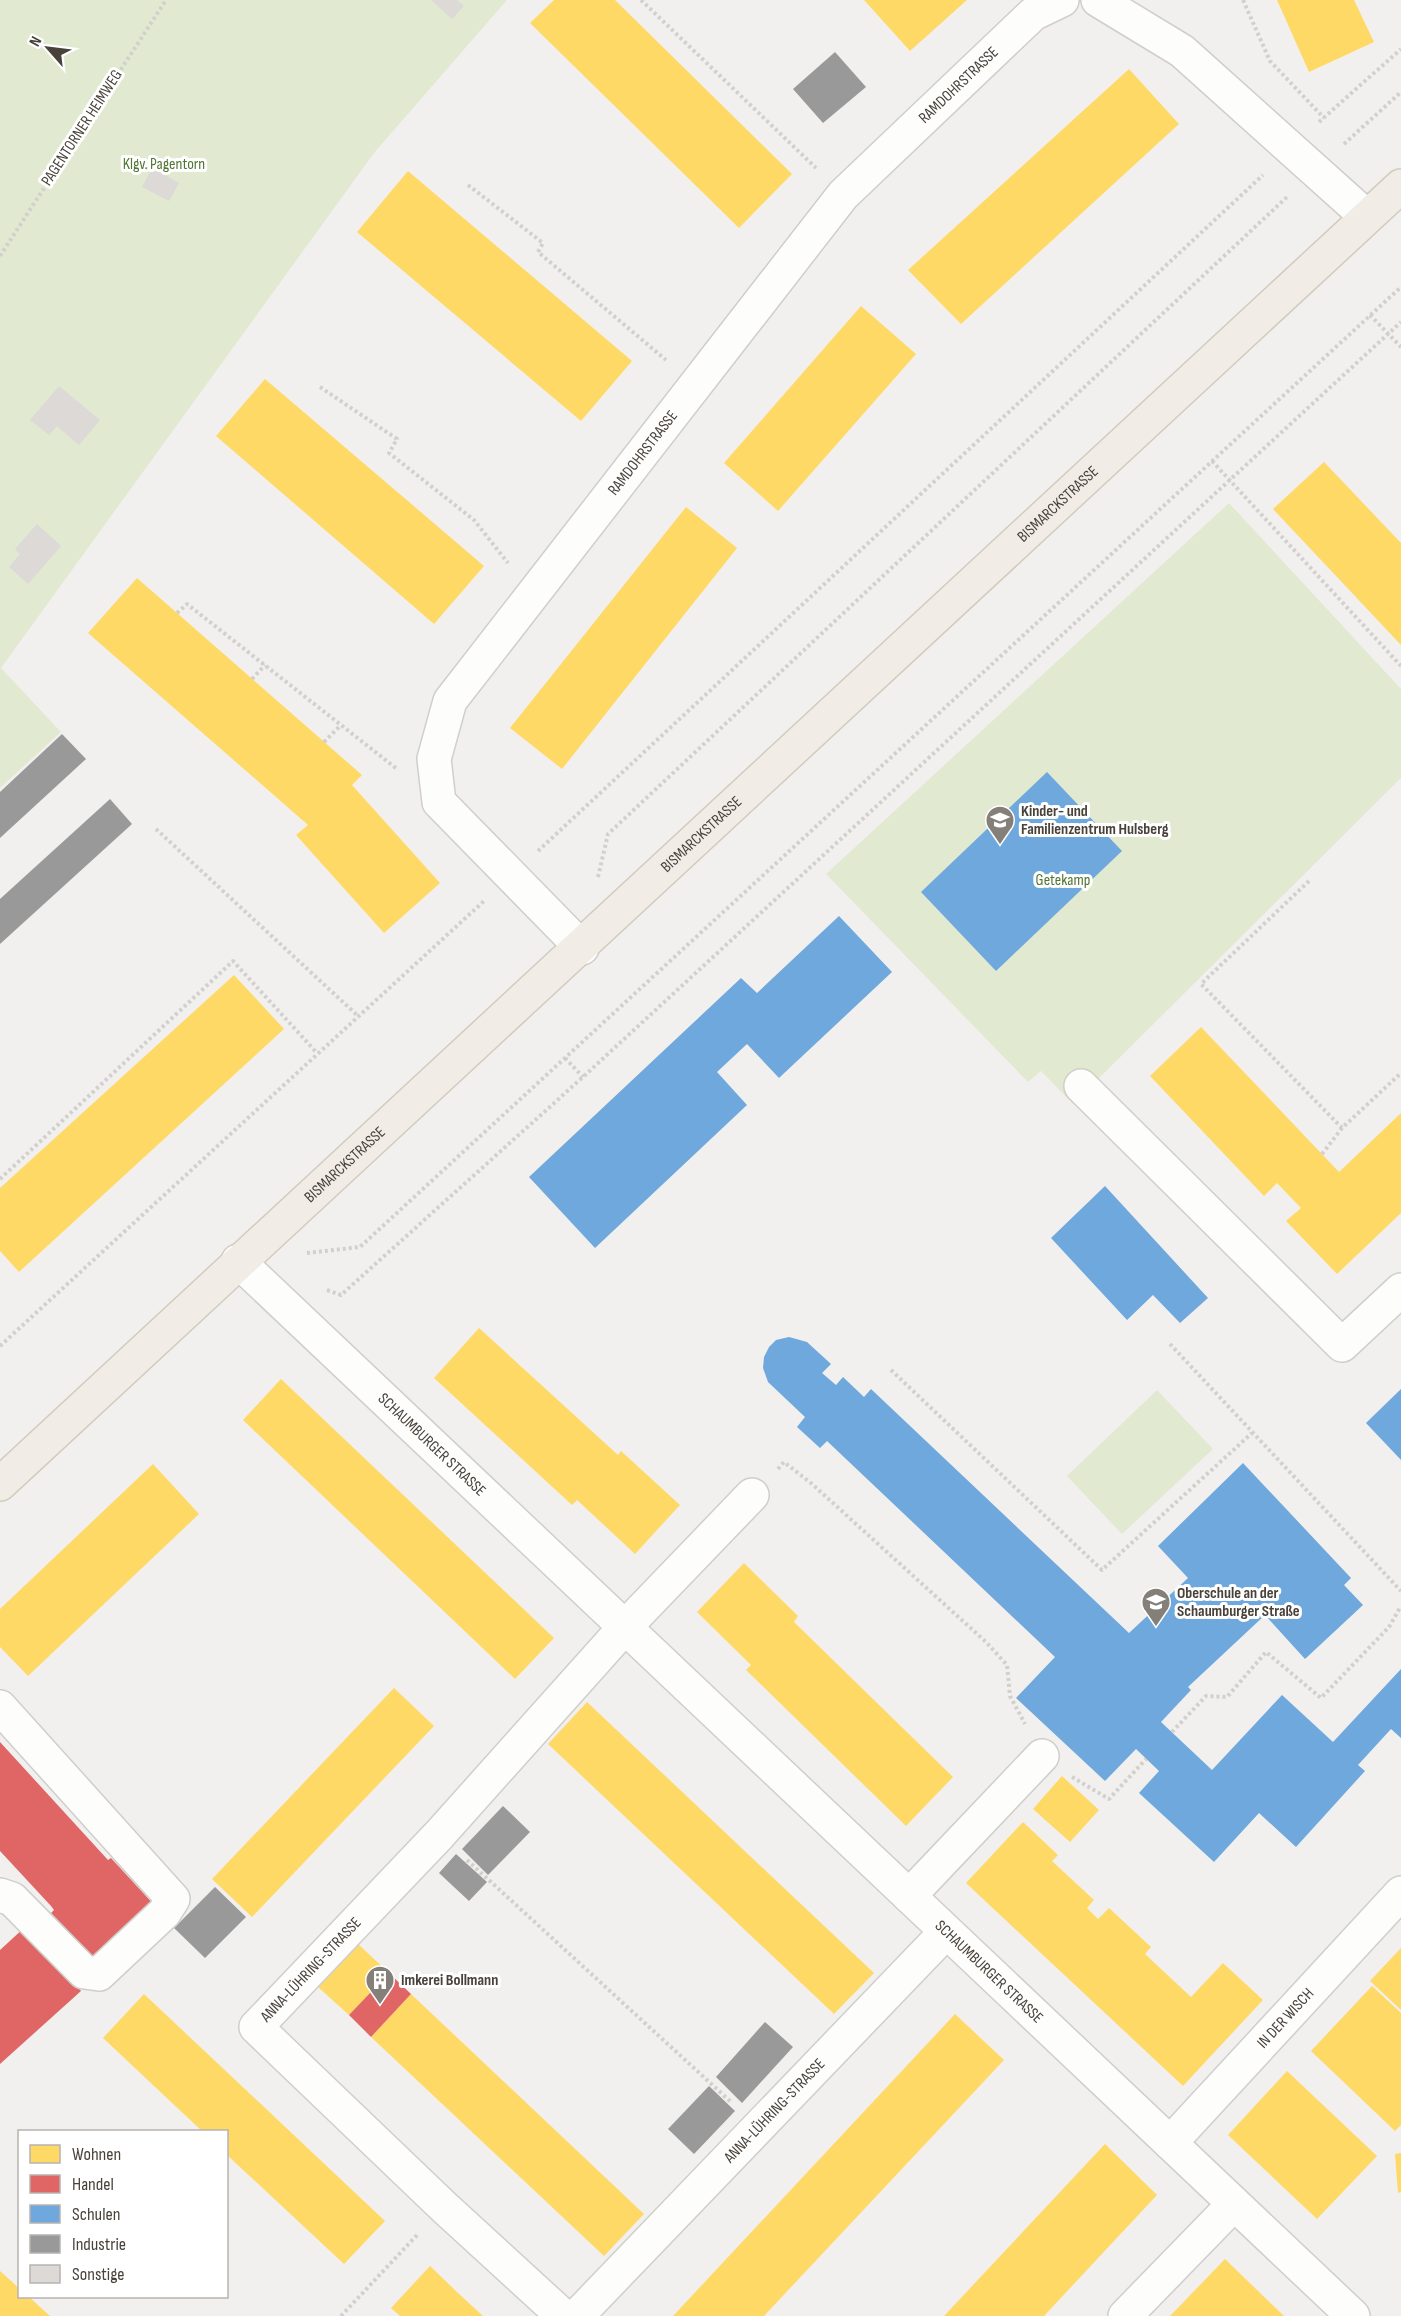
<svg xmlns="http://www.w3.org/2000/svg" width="1401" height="2316" viewBox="0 0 1401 2316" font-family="'Sofia Sans Condensed',sans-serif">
<rect width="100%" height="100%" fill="#f2f0ee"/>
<g fill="#e2e9d1">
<path d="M 0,0 L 507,0 L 374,153 L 1,668 L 61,732 L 0,788 Z"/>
<path d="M 1229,503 L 1401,689 L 1401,778 L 1073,1104 L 1041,1071 L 1028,1082 L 826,874 Z"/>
<path d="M 1157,1390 L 1213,1449 L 1122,1534 L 1067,1476 Z"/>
</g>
<g fill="#ffd966">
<path d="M 554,0 L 615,0 L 792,174 L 739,228 L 530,23 Z"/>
<path d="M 864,0 L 967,0 L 910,51 Z"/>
<path d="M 1277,0 L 1354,0 L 1374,42 L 1309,72 Z"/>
<path d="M 1129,69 L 1179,124 L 961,324 L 908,270 Z"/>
<path d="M 408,171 L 632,361 L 581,421 L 357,232 Z"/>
<path d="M 861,306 L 916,354 L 778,511 L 724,463 Z"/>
<path d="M 265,379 L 484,566 L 434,624 L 216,436 Z"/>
<path d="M 1324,462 L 1401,543 L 1401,645 L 1273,509 Z"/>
<path d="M 686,507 L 737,548 L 562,769 L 510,728 Z"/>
<path d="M 137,578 L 362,775 L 352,785 L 440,883 L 384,933 L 296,835 L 308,825 L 88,633 Z"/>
<path d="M 234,975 L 284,1029 L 19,1272 L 0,1251 L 0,1188 Z"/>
<path d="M 1201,1027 L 1339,1172 L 1401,1113 L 1401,1213 L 1337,1274 L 1286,1221 L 1301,1208 L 1277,1183 L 1264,1196 L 1150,1076 Z"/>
<path d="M 479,1328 L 618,1455 L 621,1451 L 680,1505 L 635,1554 L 577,1500 L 572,1505 L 434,1378 Z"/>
<path d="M 281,1379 L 554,1638 L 515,1679 L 243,1420 Z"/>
<path d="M 153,1464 L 199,1514 L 28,1676 L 0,1647 L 0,1609 Z"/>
<path d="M 744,1563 L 798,1616 L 794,1622 L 953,1777 L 906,1826 L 746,1670 L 751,1665 L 697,1612 Z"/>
<path d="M 394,1688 L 434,1726 L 252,1917 L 212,1879 Z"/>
<path d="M 587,1702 L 874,1973 L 834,2014 L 548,1744 Z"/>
<path d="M 1062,1776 L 1099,1810 L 1070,1842 L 1033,1809 Z"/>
<path d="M 1023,1822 L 1058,1855 L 1052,1861 L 1094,1900 L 1087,1908 L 1098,1919 L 1109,1908 L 1151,1947 L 1145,1954 L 1191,1997 L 1223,1963 L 1263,2000 L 1183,2086 L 966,1883 Z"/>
<path d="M 358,1944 L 389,1973 L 349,2015 L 318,1987 Z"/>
<path d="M 1401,1948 L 1401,2010 L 1370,1981 Z"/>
<path d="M 1372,1986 L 1401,2013 L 1401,2125 L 1395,2131 L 1311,2051 Z"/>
<path d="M 144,1994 L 385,2221 L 344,2264 L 226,2154 L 226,2132 L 203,2132 L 103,2038 Z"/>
<path d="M 411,1994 L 644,2214 L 604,2256 L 371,2037 Z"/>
<path d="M 955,2014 L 1004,2060 L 764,2316 L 673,2316 Z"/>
<path d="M 1287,2071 L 1377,2156 L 1317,2219 L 1228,2135 Z"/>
<path d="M 1105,2144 L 1157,2195 L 1044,2316 L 944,2316 Z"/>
<path d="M 1401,2153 L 1401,2192 L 1398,2193 L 1395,2154 Z"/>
<path d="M 1225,2259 L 1284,2316 L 1170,2316 Z"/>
<path d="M 430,2266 L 458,2293 L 483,2316 L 400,2316 L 391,2308 Z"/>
<path d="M 0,2271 L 20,2289 L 20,2296 L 28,2296 L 50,2316 L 0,2316 Z"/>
</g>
<g fill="#e06666">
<path d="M 0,1742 L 108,1860 L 111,1858 L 157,1908 L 97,1963 L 51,1913 L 54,1910 L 51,1906 L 0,1851 Z"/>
<path d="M 24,1928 L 81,1991 L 0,2064 L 0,1950 Z"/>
<path d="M 389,1973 L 411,1994 L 371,2037 L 349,2015 Z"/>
</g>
<g fill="#6fa8dc">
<path d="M 1047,772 L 1122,851 L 996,971 L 921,892 Z"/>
<path d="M 839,916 L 892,972 L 779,1078 L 747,1044 L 717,1072 L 747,1105 L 595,1248 L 529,1177 L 741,978 L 757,993 Z"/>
<path d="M 1105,1186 L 1208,1298 L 1180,1323 L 1153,1295 L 1127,1320 L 1051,1238 Z"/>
<path d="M 789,1337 L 807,1342 L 831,1364 L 822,1373 L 836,1385 L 843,1377 L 864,1397 L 871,1389 L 1129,1633 L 1188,1578 L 1158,1546 L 1243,1463 L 1351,1578 L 1344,1585 L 1363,1605 L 1305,1659 L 1265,1615 L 1188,1687 L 1191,1690 L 1161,1722 L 1212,1770 L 1282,1695 L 1333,1742 L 1401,1669 L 1401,1738 L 1391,1729 L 1358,1765 L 1365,1771 L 1296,1847 L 1259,1813 L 1214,1862 L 1139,1793 L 1159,1771 L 1136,1749 L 1105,1781 L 1016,1698 L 1055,1657 L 827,1441 L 820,1448 L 797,1427 L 805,1417 L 768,1382 L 763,1368 L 764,1357 L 769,1347 L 776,1340 Z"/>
<path d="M 1401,1389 L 1401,1460 L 1366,1423 Z"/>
</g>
<g fill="#999">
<path d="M 835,52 L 866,87 L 823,123 L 793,89 Z"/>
<path d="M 62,734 L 86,759 L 0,838 L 0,792 Z"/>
<path d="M 110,799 L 132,824 L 0,944 L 0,899 Z"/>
<path d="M 503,1806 L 530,1832 L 488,1875 L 462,1849 Z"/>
<path d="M 456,1854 L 487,1882 L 469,1901 L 439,1873 Z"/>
<path d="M 215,1887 L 246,1917 L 205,1958 L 174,1928 Z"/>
<path d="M 765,2022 L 793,2047 L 742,2103 L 716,2077 Z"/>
<path d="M 709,2086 L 735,2111 L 694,2154 L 668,2129 Z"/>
</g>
<g fill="#dcd9d7">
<path d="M 431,0 L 457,0 L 464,6 L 452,19 Z"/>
<path d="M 152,168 L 179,183 L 169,201 L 142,187 Z"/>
<path d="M 59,386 L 100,420 L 79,445 L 57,426 L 49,435 L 30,420 Z"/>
<path d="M 37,524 L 61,546 L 28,584 L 9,567 L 20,554 L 15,549 Z"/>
</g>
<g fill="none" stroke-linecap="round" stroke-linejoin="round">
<g stroke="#d0cecb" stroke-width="36">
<g id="minor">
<path d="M 1098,0 L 1182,51 L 1367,217"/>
<path id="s1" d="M 582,948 L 439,802 L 434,759 L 450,701 L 843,195 L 1033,14 L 1062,0"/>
<path d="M 1081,1086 L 1342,1345 L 1401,1290"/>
<path id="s2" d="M 238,1261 L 1353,2316"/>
<path d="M 0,1707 L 173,1899 L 164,1913 L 99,1974 L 84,1972 L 12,1899 L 0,1895"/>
<path d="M 909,1896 L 1042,1756"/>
<path id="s3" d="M 1170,2143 L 1401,1893"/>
<path id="s4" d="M 563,2316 L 444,2207 L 256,2027 L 439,1835 L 625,1627 L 752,1495"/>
<path id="s5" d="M 577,2316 L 946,1932"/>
<path d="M 1125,2316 L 1234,2204"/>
</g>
</g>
<g stroke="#d2cbbe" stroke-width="36">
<g id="major">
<path id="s6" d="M 0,1484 L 1401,186"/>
</g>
</g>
<g stroke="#d2d0cc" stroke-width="4" stroke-dasharray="3 3" stroke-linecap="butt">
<path d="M 641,0 L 816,168"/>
<path d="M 1243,0 L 1270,61 L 1324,118"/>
<path d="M 1319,122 L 1401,49"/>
<path d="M 1344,144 L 1401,92"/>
<path d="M 468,185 L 543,243 L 538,252 L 666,360"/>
<path d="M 0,256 L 166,0"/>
<path d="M 1370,315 L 1401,347"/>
<path d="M 320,387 L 397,439 L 389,453 L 474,520 L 508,563"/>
<path d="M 1212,461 L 1401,666"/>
<path d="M 177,613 L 187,604 L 397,769"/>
<path d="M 252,679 L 265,665"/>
<path d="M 324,742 L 341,725"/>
<path d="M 156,829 L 357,1015"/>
<path d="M 538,851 L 1263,175"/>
<path d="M 598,877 L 608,834 L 1288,196"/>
<path d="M 1309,881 L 1201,984 L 1342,1128 L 1401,1073"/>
<path d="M 565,1058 L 583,1077"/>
<path d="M 1322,1154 L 1342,1128"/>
<path d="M 0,1179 L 233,961 L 317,1053"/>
<path d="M 307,1253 L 360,1247 L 1401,287"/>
<path d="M 327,1290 L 341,1295 L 583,1077 L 1401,322"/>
<path d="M 1170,1344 L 1401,1591"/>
<path d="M 0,1346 L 484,901"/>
<path d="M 891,1370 L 1102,1570 L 1252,1433"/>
<path d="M 778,1469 L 784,1462 L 812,1484 L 986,1642 L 1007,1665 L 1010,1696 L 1025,1724"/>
<path d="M 1172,1732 L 1206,1696 L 1227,1697 L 1266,1652 L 1321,1698 L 1389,1627 L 1401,1606"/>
<path d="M 1072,1777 L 1109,1799 L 1146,1759"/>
<path d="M 467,1860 L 731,2102"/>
<path d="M 341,2316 L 418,2234"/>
</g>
<use href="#minor" stroke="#fdfdfc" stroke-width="33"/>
<use href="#major" stroke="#f1ede6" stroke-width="33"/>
</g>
<defs>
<g id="school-pin" transform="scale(1.5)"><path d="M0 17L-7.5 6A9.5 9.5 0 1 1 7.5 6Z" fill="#847f79" stroke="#fff"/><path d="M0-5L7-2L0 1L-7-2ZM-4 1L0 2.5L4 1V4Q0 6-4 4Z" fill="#fff"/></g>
<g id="building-pin" transform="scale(1.5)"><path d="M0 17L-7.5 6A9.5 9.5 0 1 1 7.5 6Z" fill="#847f79" stroke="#fff"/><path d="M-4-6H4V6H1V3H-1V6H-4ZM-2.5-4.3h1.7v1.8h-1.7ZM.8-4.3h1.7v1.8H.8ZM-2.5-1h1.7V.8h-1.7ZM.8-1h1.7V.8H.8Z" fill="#fff"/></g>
</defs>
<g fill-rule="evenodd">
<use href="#school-pin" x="1000" y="820"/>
<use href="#school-pin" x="1156" y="1602"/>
<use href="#building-pin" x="380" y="1980"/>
</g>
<g text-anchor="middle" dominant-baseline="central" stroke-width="6" stroke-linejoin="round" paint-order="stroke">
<g font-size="16" fill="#48423a" stroke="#fff">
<text stroke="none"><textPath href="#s1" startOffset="1108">RAMDOHRSTRASSE</textPath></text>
<text transform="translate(82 128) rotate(-57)">PAGENTORNER HEIMWEG</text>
<text stroke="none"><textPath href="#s1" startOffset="622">RAMDOHRSTRASSE</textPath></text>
<text stroke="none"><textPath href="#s6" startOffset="1442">BISMARCKSTRASSE</textPath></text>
<text stroke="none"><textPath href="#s6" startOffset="956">BISMARCKSTRASSE</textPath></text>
<text stroke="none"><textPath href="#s6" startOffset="470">BISMARCKSTRASSE</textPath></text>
<text stroke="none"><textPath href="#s2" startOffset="267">SCHAUMBURGER STRASSE</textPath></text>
<text stroke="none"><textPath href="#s4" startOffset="501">ANNA-LÜHRING-STRASSE</textPath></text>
<text stroke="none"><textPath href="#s2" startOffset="1034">SCHAUMBURGER STRASSE</textPath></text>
<text stroke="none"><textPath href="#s3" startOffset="170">IN DER WISCH</textPath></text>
<text stroke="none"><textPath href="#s5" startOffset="285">ANNA-LÜHRING-STRASSE</textPath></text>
</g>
<g font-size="16" fill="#517433" stroke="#fff">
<text x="164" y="164">Klgv. Pagentorn</text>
<text x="1063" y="880">Getekamp</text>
</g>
<g font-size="16" font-weight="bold" fill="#48423a" stroke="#fff" text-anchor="start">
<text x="1021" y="811">Kinder- und<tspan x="1021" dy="18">Familienzentrum Hulsberg</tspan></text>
<text x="1177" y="1593">Oberschule an der<tspan x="1177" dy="18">Schaumburger Straße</tspan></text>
<text x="401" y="1980">Imkerei Bollmann</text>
</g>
</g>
<rect x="18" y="2130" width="210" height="168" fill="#ffffff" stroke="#b6b3b0" stroke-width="1.5"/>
<rect x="30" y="2145" width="30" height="18" fill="#ffd966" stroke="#b6b3b0" stroke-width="1.5"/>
<text x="72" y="2160" font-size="18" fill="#48423a">Wohnen</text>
<rect x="30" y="2175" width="30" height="18" fill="#e06666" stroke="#b6b3b0" stroke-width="1.5"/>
<text x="72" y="2190" font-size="18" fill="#48423a">Handel</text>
<rect x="30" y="2205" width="30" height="18" fill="#6fa8dc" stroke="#b6b3b0" stroke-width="1.5"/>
<text x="72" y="2220" font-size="18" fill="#48423a">Schulen</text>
<rect x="30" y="2235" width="30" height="18" fill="#999999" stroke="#b6b3b0" stroke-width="1.5"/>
<text x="72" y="2250" font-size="18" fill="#48423a">Industrie</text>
<rect x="30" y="2265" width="30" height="18" fill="#dcd9d7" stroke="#b6b3b0" stroke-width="1.5"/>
<text x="72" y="2280" font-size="18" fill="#48423a">Sonstige</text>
<g transform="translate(48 48) rotate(298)" stroke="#ffffff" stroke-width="4.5" paint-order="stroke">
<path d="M0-4.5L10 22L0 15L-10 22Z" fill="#48423a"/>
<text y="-9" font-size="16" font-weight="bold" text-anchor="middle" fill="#48423a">N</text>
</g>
</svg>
